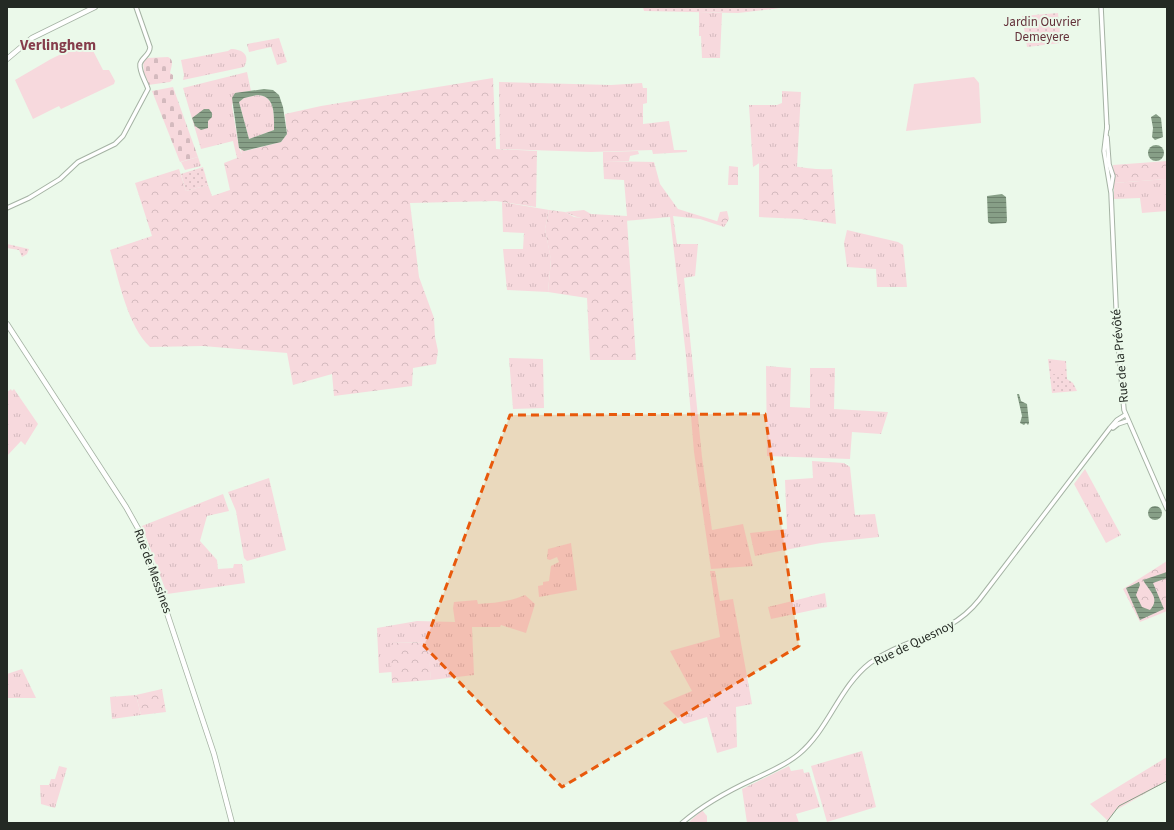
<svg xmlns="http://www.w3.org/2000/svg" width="1174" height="830" viewBox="0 0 1174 830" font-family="'Source Sans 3',sans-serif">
<defs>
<pattern id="grass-tufts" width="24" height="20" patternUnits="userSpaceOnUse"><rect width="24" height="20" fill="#f7d9dd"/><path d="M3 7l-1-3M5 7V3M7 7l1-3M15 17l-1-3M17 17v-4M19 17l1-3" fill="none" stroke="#d4babe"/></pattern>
<pattern id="forest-crowns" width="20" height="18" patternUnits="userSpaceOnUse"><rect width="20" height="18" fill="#f7d9dd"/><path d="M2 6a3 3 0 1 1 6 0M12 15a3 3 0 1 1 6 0" fill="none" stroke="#d4babe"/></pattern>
<pattern id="cemetery-stones" width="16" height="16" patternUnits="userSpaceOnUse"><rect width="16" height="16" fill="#f7d9dd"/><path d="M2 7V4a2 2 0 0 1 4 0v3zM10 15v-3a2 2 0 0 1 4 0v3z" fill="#d4babe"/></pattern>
<pattern id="park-dots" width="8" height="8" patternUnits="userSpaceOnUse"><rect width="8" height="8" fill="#f7d9dd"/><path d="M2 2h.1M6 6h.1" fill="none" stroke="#d4babe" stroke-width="1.8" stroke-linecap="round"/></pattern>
<pattern id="water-rules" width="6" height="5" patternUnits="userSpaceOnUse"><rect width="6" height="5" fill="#879f87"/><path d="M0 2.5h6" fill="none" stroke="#6e826e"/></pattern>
</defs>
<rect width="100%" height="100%" fill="#ebf9ea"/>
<g fill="url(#grass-tufts)">
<path d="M 699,12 L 722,13 L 720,58 L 702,58 L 701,36 L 699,36 Z"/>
<path d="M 279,38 L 287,62 L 277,65 L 271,47 L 249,52 L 247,44 Z"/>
<path d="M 231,49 C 242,49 251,55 244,67 L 183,80 L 184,75 L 181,60 L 228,51 Z"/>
<path d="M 247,72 L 251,91 L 235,93 L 232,106 L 239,148 L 243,156 L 237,158 L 233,141 L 201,149 L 183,88 Z"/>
<path d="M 499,82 L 611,85 L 642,83 L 643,88 L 647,88 L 647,103 L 643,104 L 643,124 L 669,121 L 674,150 L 687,150 L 687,152 L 653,154 L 652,150 L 591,152 L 500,149 Z"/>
<path d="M 782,91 L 801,92 L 797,167 L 761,162 L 753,167 L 749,105 L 777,105 L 782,103 Z"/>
<path d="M 257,95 C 276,95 274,116 274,130 L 249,139 L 239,102 L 244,98 Z"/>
<path d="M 198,157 L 201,166 L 185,170 L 181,162 Z"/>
<path d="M 603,161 L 654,162 L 660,184 L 678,209 L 726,224 L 724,227 L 700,219 L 673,216 L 677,244 L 698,244 L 695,276 L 684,278 L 702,457 L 712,530 L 743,524 L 753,566 L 711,569 L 694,452 L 686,356 L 670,217 C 637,219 595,228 565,212 L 584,210 L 591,214 L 627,216 L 624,180 L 604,179 Z"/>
<path d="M 1167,179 L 1167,211 L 1142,213 L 1140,198 L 1114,199 L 1114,183 Z"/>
<path d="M 502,202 L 549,210 L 545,229 L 551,259 L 548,292 L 507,290 L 503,249 L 523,249 L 524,233 L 503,232 Z"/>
<path d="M 847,230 L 898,242 L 903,245 L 907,287 L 877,287 L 876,269 L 847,267 L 844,243 Z"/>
<path d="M 509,358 L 543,359 L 544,408 L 513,409 Z"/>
<path d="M 766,366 L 791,368 L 790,407 L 810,408 L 810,368 L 835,368 L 834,409 L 888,412 L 881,434 L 852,432 L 850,459 L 767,456 Z"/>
<path d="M 11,389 L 12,391 L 14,389 L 38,424 L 25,445 L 21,441 L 7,456 L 7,392 Z"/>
<path d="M 812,461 L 844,463 L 850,467 L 855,515 L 875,514 L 879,537 L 821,543 L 755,556 L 750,533 L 787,529 L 785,480 L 813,478 Z"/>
<path d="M 1085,469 L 1121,535 L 1106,543 L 1074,484 Z"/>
<path d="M 269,478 L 286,550 L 247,561 L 244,558 L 236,511 L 228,492 Z"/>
<path d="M 223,494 L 229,511 L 207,516 L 200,541 L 217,560 L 218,569 L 233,568 L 234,564 L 242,564 L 245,583 L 167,594 L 142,526 Z"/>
<path d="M 571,543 L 577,590 L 539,597 L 538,586 L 543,585 L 543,582 L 549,581 L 551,566 L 559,562 L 557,557 L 550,560 L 547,559 L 548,549 Z"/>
<path d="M 710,571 L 715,571 L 720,601 L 733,599 L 752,704 L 736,707 L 737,747 L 717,753 L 707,717 L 684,724 L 663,703 L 692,691 L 670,651 L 720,637 Z"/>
<path d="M 825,593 L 827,607 L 771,619 L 768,607 Z"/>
<path d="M 525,595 L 535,604 L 526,633 L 501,625 L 500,627 L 472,627 L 474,675 L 431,680 L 427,642 L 391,643 L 392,672 L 379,673 L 377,628 L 417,621 L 455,622 L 453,608 L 454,602 L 477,600 L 478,604 C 495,603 509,602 525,595 Z"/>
<path d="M 22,669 L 36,698 L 7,698 L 7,674 Z"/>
<path d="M 136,695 L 141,715 L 112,719 L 110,697 Z"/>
<path d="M 862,751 L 876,807 L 827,822 L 811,766 Z"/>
<path d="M 1167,757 L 1167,781 L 1116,810 L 1108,821 L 1090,804 Z"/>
<path d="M 59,766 L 67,768 L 55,808 L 41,804 L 40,785 L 49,785 L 51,779 L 55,779 Z"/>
<path d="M 789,766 L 791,771 L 803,769 L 804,773 L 809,772 L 820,807 L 796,814 L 799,823 L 747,823 L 742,789 Z"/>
<path d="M 702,810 L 707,816 L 707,823 L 688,823 Z"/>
</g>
<g fill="url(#forest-crowns)">
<path d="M 493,78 L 496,149 L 537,151 L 536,207 L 496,201 L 410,203 L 419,277 L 434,318 L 435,337 L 438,351 L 436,364 L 413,368 L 412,386 L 334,396 L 332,374 L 293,385 L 287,353 L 203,346 L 150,347 C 127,325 119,280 110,250 L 152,236 L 135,183 L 179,169 L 186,191 L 208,185 L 212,196 L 230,190 L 224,163 L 242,156 L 241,149 L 245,151 L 281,142 L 287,134 L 285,114 L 321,106 Z"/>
<path d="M 638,151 L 639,154 L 630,156 L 629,161 L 603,161 L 603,152 Z"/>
<path d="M 1167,161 L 1167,179 L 1114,183 L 1113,165 Z"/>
<path d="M 761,162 C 785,163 808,171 832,169 L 836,224 L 801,219 L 759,217 L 759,163 Z"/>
<path d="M 729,166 L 738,167 L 738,185 L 728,185 Z"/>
<path d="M 549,210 L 565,212 L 574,217 L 598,220 L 627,220 L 636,360 L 590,360 L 587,298 L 548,292 L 551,260 L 545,229 Z"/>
<path d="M 727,211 L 729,219 L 726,224 L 717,222 L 720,212 Z"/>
<path d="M 1167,561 L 1167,611 L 1140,622 L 1123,589 Z"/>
<path d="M 428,642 L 431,680 L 392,683 L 390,643 Z"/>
<path d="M 162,689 L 166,712 L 141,715 L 136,695 Z"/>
</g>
<g fill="url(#cemetery-stones)">
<path d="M 168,57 C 175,60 171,67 170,73 L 173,75 L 173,79 L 170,82 L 148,85 L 144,73 L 143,61 L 147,58 Z"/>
<path d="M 173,87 L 198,157 L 180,162 L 152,91 Z"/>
</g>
<g fill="url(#park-dots)">
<path d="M 643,7 L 789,7 L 738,13 L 644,11 Z"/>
<path d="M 1058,13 L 1061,43 L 1027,47 L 1022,16 Z"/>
<path d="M 203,167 L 208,185 L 186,191 L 181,174 Z"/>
<path d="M 7,244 L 29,249 L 27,254 L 22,257 L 19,250 L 7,248 Z"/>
<path d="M 1048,359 L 1066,361 L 1067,379 L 1073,383 L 1077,391 L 1052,393 Z"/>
</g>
<g fill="#f7d9dd">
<path d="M 88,41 L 103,70 L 109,70 L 115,81 L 114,84 L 61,109 L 59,106 L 33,119 L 15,80 L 51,59 Z"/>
<path d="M 974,77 L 979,83 L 981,123 L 906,131 L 914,84 Z"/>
<path d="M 1052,361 L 1064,361 L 1064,374 L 1051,374 Z"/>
</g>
<g fill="url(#water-rules)" fill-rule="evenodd">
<path d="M 264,89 L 273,90 L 279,95 L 283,107 L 287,134 L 281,142 L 244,151 L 239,148 L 232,98 L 235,93 ZM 257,95 C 276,95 274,116 274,130 L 249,139 L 239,102 L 244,98 Z"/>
<path d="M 204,109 L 209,109 L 212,113 L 212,117 L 208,121 L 208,128 L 201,130 L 195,126 L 192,118 Z"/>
<path d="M 1156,114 L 1161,118 L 1163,137 L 1155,140 L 1152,137 L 1153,128 L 1151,117 Z"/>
<circle cx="1156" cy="153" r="8"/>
<path d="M 1002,194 L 1006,197 L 1007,221 L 1006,223 L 991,224 L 988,222 L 987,196 Z"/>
<path d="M 1017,394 L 1019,394 L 1021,401 L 1027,404 L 1029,423 L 1028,425 L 1026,423 L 1024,425 L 1020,423 L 1022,416 Z"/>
<circle cx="1155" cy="513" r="7"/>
<path d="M 1167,572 L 1167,578 L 1153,583 L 1164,609 L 1140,620 L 1126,588 L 1139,582 L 1140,585 L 1136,595 L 1142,607 L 1150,610 C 1161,598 1149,591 1143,580 Z"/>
</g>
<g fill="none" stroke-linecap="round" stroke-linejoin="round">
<path stroke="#879f87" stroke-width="1" d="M 1106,823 L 1119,806 L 1167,781"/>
<g stroke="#a5b3a4" stroke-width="5.5">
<g id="minor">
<path d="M 1101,7 L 1107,129"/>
<path d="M 1107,126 L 1104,151 L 1111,193 L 1117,329 L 1124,410 L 1167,509"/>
<path d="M 1107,137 L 1109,164 L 1113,176 L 1111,188"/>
<path d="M 7,208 L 29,198 L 60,179 L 78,162 L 115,144 L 123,136 L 148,89 C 146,82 139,72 140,64 C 142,57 150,55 150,47 L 136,7"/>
<path d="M 1113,428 L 1118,424 L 1127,421"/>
<path d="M 682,823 C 704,804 728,791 754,779 C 769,772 786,765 799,754 C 829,729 839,687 870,663 C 906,637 949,638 979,600 L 1110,428 L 1117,420 L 1125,415"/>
</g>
</g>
<g stroke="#a5b3a4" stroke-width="6">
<g id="major">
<path d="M 7,59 L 32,38 L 95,7"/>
<path d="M 7,324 L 126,507 L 140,532 L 214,754 L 232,823"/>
</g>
</g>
<use href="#minor" stroke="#fff" stroke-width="3.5"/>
<use href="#major" stroke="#fff" stroke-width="4.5"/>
</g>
<path fill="#e8590c" fill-opacity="0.2" stroke="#e8590c" stroke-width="3" stroke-dasharray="8 5" stroke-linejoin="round" d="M 765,414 L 799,646 L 562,787 L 424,646 L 510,415 Z"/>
<g text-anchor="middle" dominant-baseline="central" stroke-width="4" stroke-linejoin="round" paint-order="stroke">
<g font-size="13" fill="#633039" stroke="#ebf9ea">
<text x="1042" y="22">Jardin Ouvrier<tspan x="1042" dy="15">Demeyere</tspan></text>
</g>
<g font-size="13" fill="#242a24" stroke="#ebf9ea">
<text transform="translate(1120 356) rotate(-95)">Rue de la Prévôté</text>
<text transform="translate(153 571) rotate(70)">Rue de Messines</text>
<text transform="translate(914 643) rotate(-26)">Rue de Quesnoy</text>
</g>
<g font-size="15" font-weight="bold" fill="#853d4b" stroke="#ebf9ea">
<text x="58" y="45">Verlinghem</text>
</g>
</g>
<rect width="1174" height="830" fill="none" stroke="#242a24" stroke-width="16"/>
</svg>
